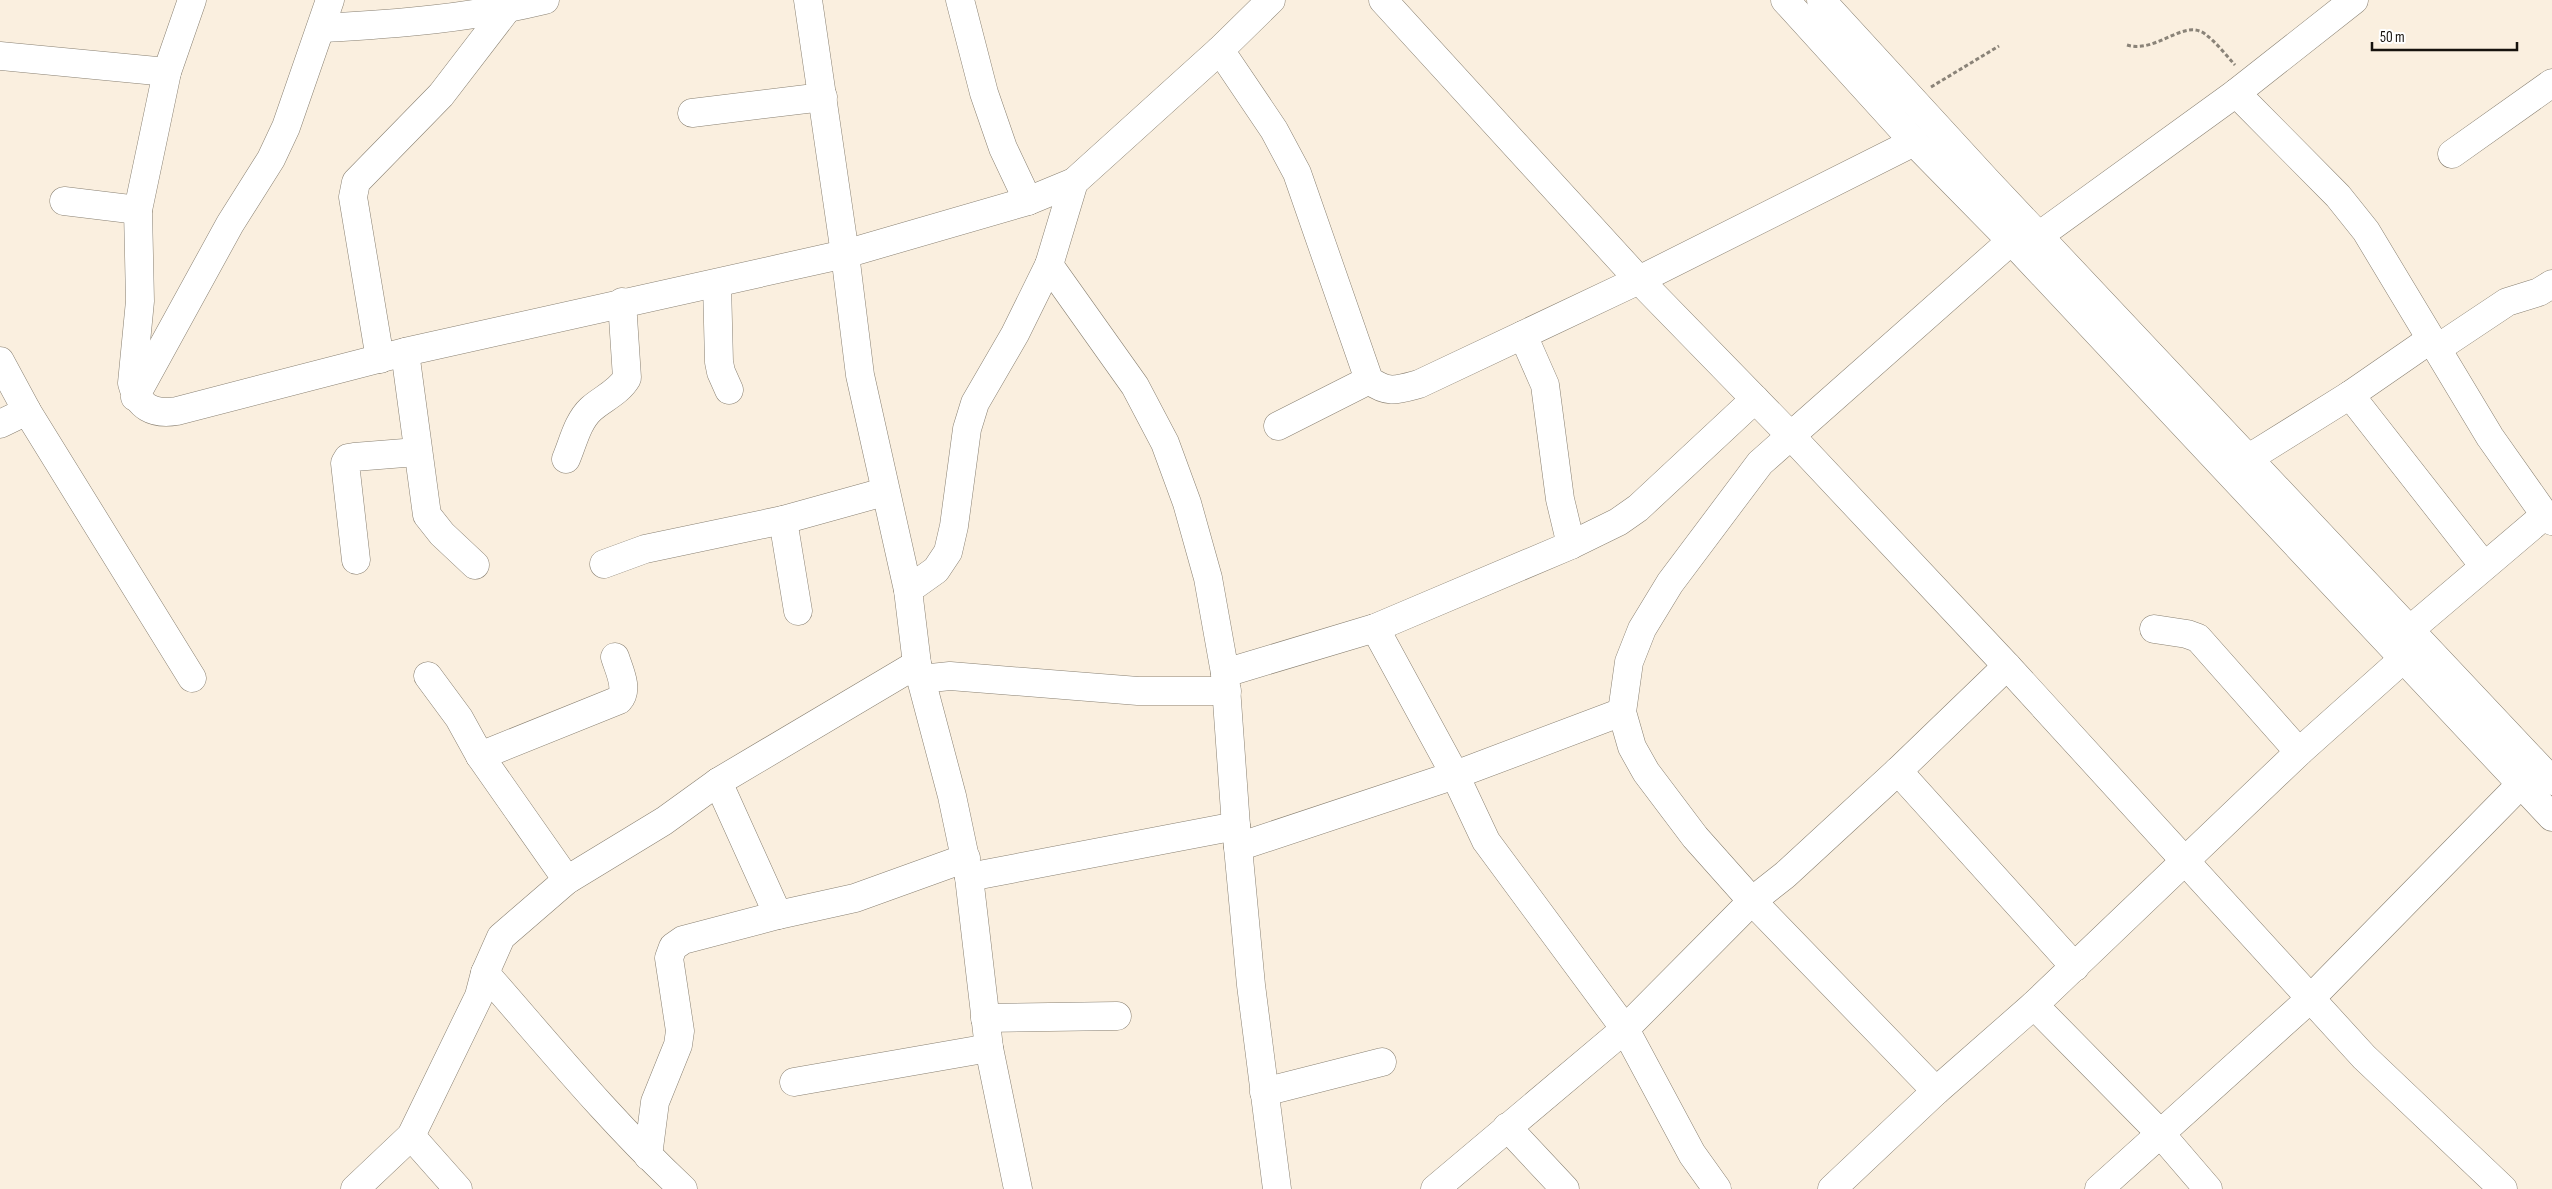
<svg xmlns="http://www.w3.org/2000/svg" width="2552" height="1189" viewBox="0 0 2552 1189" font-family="'Sofia Sans Condensed',sans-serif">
<rect width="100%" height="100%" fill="#faefdf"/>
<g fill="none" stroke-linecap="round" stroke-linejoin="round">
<g stroke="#898072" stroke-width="29">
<g id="minor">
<path d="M 192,0 L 167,72 L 138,210 L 140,301 L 132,383 C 138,407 153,415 177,411 L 405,352 L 845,254 L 1028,201 L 1074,182"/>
<path d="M 808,0 L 845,254 L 860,375 L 908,590 L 917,664 L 952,796 L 969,877 L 989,1048 L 1018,1189"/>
<path d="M 960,0 L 984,93 L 1003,148 L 1028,201"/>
<path d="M 1383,0 L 1639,280 L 1790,435 L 2007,666 L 2364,1057 L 2503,1189"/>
<path d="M 322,28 C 399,24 471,18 545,0"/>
<path d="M 1220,50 L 1274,130 L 1297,173 L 1369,380 C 1388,394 1397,390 1419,384 L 1639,280 L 1914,142"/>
<path d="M 0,56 L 167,72"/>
<path d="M 2236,93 L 2338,196 L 2366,231 L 2490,437 L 2545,515 L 2552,521"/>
<path d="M 692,113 L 823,97"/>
<path d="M 2452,154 L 2552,83"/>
<path d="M 64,201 L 138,210"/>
<path d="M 2040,235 L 2236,93 L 2354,0"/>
<path d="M 1049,265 L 1135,386 L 1165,443 L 1187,503 L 1208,578 L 1225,673 L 1236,826 L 1251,985 L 1277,1189"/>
<path d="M 717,284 L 719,362 L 721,372 L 729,390"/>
<path d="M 1523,335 L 1545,385 L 1560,499 L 1571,545"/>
<path d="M 2438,348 L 2507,302 L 2539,292 L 2552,284"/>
<path d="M 405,352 L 427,515 L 442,534 L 475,565"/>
<path d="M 380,359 L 353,197 L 356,182 L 441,95 L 507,9"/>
<path d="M 0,361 L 27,411 L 192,678"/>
<path d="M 2350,395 L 2431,339"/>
<path d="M 135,397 L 230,224 L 271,159 L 286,127 L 330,0"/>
<path d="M 0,424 L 27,411"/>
<path d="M 1278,426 L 1369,380"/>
<path d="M 2249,458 L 2350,395 L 2484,566"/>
<path d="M 566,459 C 573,443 577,422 591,409 C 602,399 619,392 627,378 L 622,302"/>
<path d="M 783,520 L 798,611"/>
<path d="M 356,560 L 345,463 L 348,458 L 354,457 L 417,452"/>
<path d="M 604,564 L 645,549 L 783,520 L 884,492"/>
<path d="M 908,590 L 936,570 L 948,552 L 954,526 L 967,429 L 975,403 L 1015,334 L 1049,265 L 1074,182 L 1220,50 L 1271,0"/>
<path d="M 1375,628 L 1455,775 L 1486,841 L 1625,1029 L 1692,1154 L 1717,1189"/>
<path d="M 2154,629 L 2187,634 L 2198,638 L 2299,752"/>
<path d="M 2392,645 L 2545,515"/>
<path d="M 1225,673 L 1375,628 L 1571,545 L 1618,522 L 1638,508 L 1755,399"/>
<path d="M 428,676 L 459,718 L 480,756 L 567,880"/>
<path d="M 921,679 L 950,676 L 1138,691 L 1227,691"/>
<path d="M 480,756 L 619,700 C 629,689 619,670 615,657"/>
<path d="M 1898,771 L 2075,967"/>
<path d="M 1238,847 L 1455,775 L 1622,712"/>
<path d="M 969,877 L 1236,826"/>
<path d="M 778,915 L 855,898 L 966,858"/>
<path d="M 485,973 C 549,1046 611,1122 683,1189"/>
<path d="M 2034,1005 L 2159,1132 L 2208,1189"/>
<path d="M 985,1018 L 1117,1016"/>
<path d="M 794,1082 L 989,1048"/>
<path d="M 1936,1091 L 1752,901 L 1695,837 L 1646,772 L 1632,747 L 1622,712 L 1629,662 L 1642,629 L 1670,583 L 1760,463 L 2011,241"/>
<path d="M 1264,1092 L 1382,1062"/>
<path d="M 1507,1127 L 1565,1189"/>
<path d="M 411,1136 L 458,1189"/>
<path d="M 648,1156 L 655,1102 L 678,1045 L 680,1031 L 669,958 L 673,947 L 683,940 L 778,915 L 718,782"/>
<path d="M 355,1189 L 411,1136 L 479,996 L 485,973 L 501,937 L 567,880 L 664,821 L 718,782 L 917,664"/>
<path d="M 1435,1189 L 1625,1029 L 1752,901 L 1785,875 L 1898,771 L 2007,666"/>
<path d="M 1832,1189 L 1936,1091 L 2034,1005 L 2299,752 L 2421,643"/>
<path d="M 2099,1189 L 2311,998 L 2521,784"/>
</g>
</g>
<g stroke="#898072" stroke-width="29">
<g id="major">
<path d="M 1785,0 L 1914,142 L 2022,252 L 2552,817"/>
<path d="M 1821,0 L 1987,181 L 2552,781"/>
</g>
</g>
<g stroke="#8a8378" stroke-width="3" stroke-dasharray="4 2.5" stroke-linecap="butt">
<path d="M 2127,45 C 2156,54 2184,18 2205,34 C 2216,42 2226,55 2235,65"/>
<path d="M 1931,87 L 1999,46"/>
</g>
<use href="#minor" stroke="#fff" stroke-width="28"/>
<use href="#major" stroke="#fff" stroke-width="28"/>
</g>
<path d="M2372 42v8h145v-8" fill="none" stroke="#16120d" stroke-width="2.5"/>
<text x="2380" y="42" font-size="15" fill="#16120d" stroke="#ffffff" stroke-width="4" paint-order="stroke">50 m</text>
</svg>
